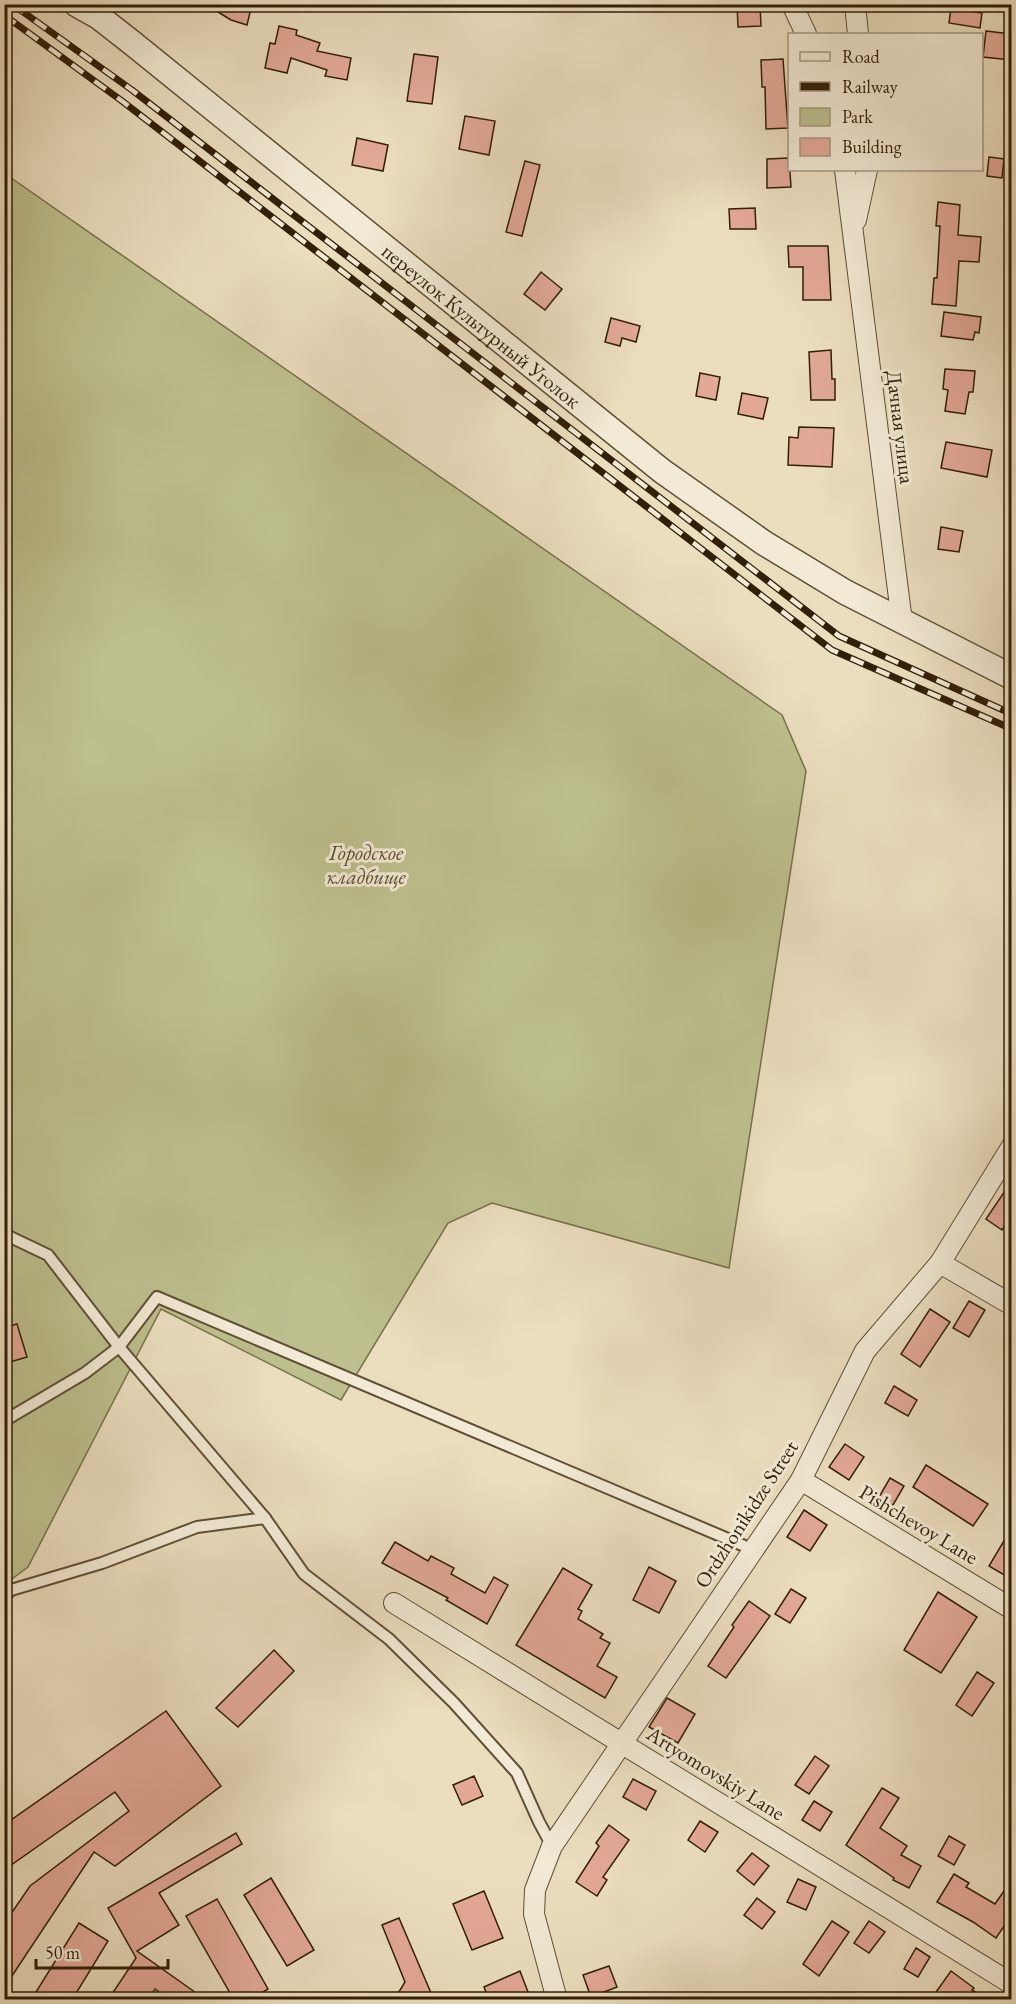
<svg xmlns="http://www.w3.org/2000/svg" width="1016" height="2004" viewBox="0 0 1016 2004" font-family="'EB Garamond',serif">
<rect width="100%" height="100%" fill="#ebdebf"/>
<filter id="stains"><feTurbulence type="fractalNoise" baseFrequency=".00333" numOctaves="4"/><feColorMatrix values="0 0 0 0 .2 0 0 0 0 .09 0 0 0 0 .02 0 0 0 .5 -.17"/></filter>
<radialGradient id="worn" r=".72"><stop offset=".6" stop-color="#630" stop-opacity="0"/><stop offset="1" stop-color="#630" stop-opacity=".3"/></radialGradient>
<path fill="#bdc08e" stroke="#77704a" stroke-width="1.5" d="M 4,173 L 782,715 L 806,771 L 729,1268 L 492,1203 L 448,1223 L 341,1400 L 161,1309 L 28,1567 L 5,1584 Z"/>
<g fill="#e3a997" stroke="#311f07" stroke-width="1.5">
<path d="M 205,4 L 252,4 L 247,25 L 231,20 Z"/>
<path d="M 737,4 L 760,4 L 761,26 L 738,27 Z"/>
<path d="M 951,8 L 982,13 L 980,28 L 949,23 Z"/>
<path d="M 279,26 L 297,30 L 296,35 L 320,43 L 317,51 L 351,58 L 347,80 L 325,76 L 327,70 L 291,58 L 287,73 L 265,68 L 270,43 L 275,44 Z"/>
<path d="M 986,31 L 1011,34 L 1011,60 L 983,57 Z"/>
<path d="M 414,54 L 438,57 L 432,104 L 407,101 Z"/>
<path d="M 783,59 L 788,128 L 766,129 L 765,87 L 762,87 L 761,60 Z"/>
<path d="M 465,116 L 495,121 L 489,155 L 459,149 Z"/>
<path d="M 357,138 L 388,145 L 383,171 L 352,165 Z"/>
<path d="M 989,157 L 1004,159 L 1002,178 L 987,176 Z"/>
<path d="M 789,158 L 791,187 L 767,188 L 767,159 Z"/>
<path d="M 525,161 L 540,165 L 522,236 L 506,232 Z"/>
<path d="M 938,202 L 960,205 L 958,235 L 981,237 L 979,262 L 959,261 L 956,306 L 932,304 L 934,278 L 937,278 L 940,226 L 936,226 Z"/>
<path d="M 755,208 L 756,229 L 730,229 L 729,209 Z"/>
<path d="M 788,246 L 828,246 L 831,300 L 803,300 L 803,267 L 789,267 Z"/>
<path d="M 541,272 L 562,289 L 545,310 L 524,294 Z"/>
<path d="M 944,312 L 981,317 L 979,333 L 975,332 L 973,340 L 941,336 Z"/>
<path d="M 611,318 L 640,326 L 636,342 L 622,338 L 620,346 L 605,342 Z"/>
<path d="M 831,350 L 832,379 L 835,379 L 835,400 L 811,400 L 809,352 Z"/>
<path d="M 945,369 L 975,371 L 973,392 L 969,392 L 965,414 L 945,411 L 948,390 L 943,389 Z"/>
<path d="M 700,373 L 720,377 L 716,400 L 696,396 Z"/>
<path d="M 742,393 L 768,398 L 763,419 L 738,414 Z"/>
<path d="M 799,427 L 834,428 L 832,467 L 788,465 L 789,437 L 798,438 Z"/>
<path d="M 946,442 L 992,450 L 987,477 L 941,468 Z"/>
<path d="M 941,527 L 963,531 L 959,552 L 938,549 Z"/>
<path d="M 1011,1182 L 1011,1216 L 1002,1230 L 986,1219 Z"/>
<path d="M 969,1301 L 985,1310 L 969,1337 L 953,1328 Z"/>
<path d="M 930,1309 L 950,1322 L 920,1367 L 901,1354 Z"/>
<path d="M 17,1324 L 27,1357 L 10,1362 L 4,1345 L 4,1328 Z"/>
<path d="M 894,1386 L 917,1400 L 908,1416 L 885,1403 Z"/>
<path d="M 845,1444 L 864,1457 L 849,1480 L 829,1467 Z"/>
<path d="M 926,1465 L 988,1504 L 973,1526 L 913,1487 Z"/>
<path d="M 890,1478 L 904,1486 L 893,1505 L 879,1497 Z"/>
<path d="M 804,1510 L 827,1525 L 810,1551 L 787,1537 Z"/>
<path d="M 1011,1529 L 1011,1579 L 989,1566 Z"/>
<path d="M 395,1542 L 428,1561 L 431,1556 L 454,1568 L 451,1574 L 485,1593 L 494,1577 L 508,1585 L 487,1624 L 446,1600 L 448,1598 L 382,1563 Z"/>
<path d="M 649,1567 L 676,1581 L 659,1613 L 633,1600 Z"/>
<path d="M 563,1568 L 592,1585 L 578,1609 L 582,1611 L 578,1619 L 603,1634 L 600,1638 L 610,1643 L 597,1666 L 617,1677 L 605,1698 L 516,1645 Z"/>
<path d="M 791,1589 L 806,1598 L 790,1623 L 775,1614 Z"/>
<path d="M 938,1592 L 977,1617 L 941,1673 L 904,1650 Z"/>
<path d="M 749,1601 L 770,1616 L 726,1678 L 708,1666 L 734,1627 L 732,1625 Z"/>
<path d="M 274,1650 L 294,1671 L 238,1727 L 216,1708 Z"/>
<path d="M 977,1672 L 994,1683 L 972,1716 L 956,1705 Z"/>
<path d="M 667,1698 L 695,1714 L 678,1743 L 649,1727 Z"/>
<path d="M 166,1711 L 221,1786 L 115,1866 L 94,1852 L 4,1988 L 4,1924 L 30,1886 L 129,1811 L 115,1792 L 4,1870 L 4,1825 Z"/>
<path d="M 815,1756 L 829,1766 L 809,1794 L 795,1785 Z"/>
<path d="M 474,1776 L 483,1796 L 462,1805 L 453,1785 Z"/>
<path d="M 633,1779 L 656,1791 L 646,1810 L 623,1797 Z"/>
<path d="M 882,1788 L 899,1798 L 880,1828 L 907,1846 L 901,1855 L 921,1866 L 909,1888 L 893,1880 L 894,1878 L 846,1845 Z"/>
<path d="M 814,1801 L 832,1812 L 820,1831 L 802,1820 Z"/>
<path d="M 700,1821 L 718,1832 L 705,1852 L 688,1840 Z"/>
<path d="M 609,1825 L 629,1840 L 603,1877 L 607,1880 L 597,1896 L 576,1882 L 599,1846 L 596,1843 Z"/>
<path d="M 236,1833 L 242,1844 L 159,1893 L 179,1925 L 137,1951 L 206,2000 L 171,2000 L 155,1989 L 148,2000 L 108,2000 L 136,1958 L 108,1908 Z"/>
<path d="M 949,1836 L 965,1845 L 954,1865 L 938,1856 Z"/>
<path d="M 752,1853 L 769,1866 L 754,1885 L 737,1871 Z"/>
<path d="M 954,1874 L 969,1883 L 966,1887 L 995,1904 L 1011,1881 L 1011,1916 L 996,1938 L 973,1922 L 937,1902 Z"/>
<path d="M 271,1878 L 314,1950 L 287,1966 L 244,1895 Z"/>
<path d="M 798,1879 L 816,1887 L 806,1910 L 787,1902 Z"/>
<path d="M 484,1891 L 503,1938 L 472,1950 L 453,1904 Z"/>
<path d="M 757,1898 L 775,1912 L 762,1929 L 744,1915 Z"/>
<path d="M 217,1899 L 268,1989 L 250,2000 L 234,2000 L 186,1916 Z"/>
<path d="M 399,1918 L 434,2000 L 394,2000 L 405,1982 L 382,1925 Z"/>
<path d="M 832,1921 L 849,1932 L 819,1976 L 803,1964 Z"/>
<path d="M 869,1921 L 885,1932 L 869,1953 L 854,1943 Z"/>
<path d="M 79,1923 L 108,1941 L 72,2000 L 31,2000 Z"/>
<path d="M 916,1948 L 930,1957 L 918,1977 L 904,1969 Z"/>
<path d="M 609,1966 L 617,1987 L 591,1997 L 583,1975 Z"/>
<path d="M 520,1971 L 531,2000 L 489,2000 L 484,1987 Z"/>
<path d="M 951,1971 L 974,1988 L 972,1990 L 989,2000 L 947,2000 L 936,1992 Z"/>
</g>
<g fill="none" stroke-linecap="round" stroke-linejoin="round">
<g stroke="#604f35" stroke-width="14">
<g id="service">
<path d="M 4,1234 L 48,1255 L 119,1347 L 265,1518 L 304,1574 L 389,1639 L 454,1703 L 517,1773 L 539,1822 L 552,1846"/>
<path d="M 4,1421 L 85,1373 L 119,1347 L 157,1297 L 754,1550"/>
<path d="M 4,1597 L 11,1590 L 102,1563 L 197,1527 L 265,1518"/>
</g>
</g>
<g stroke="#604f35" stroke-width="22">
<g id="minor">
<path d="M 792,4 L 806,34"/>
<path d="M 855,4 L 858,34"/>
<path d="M 845,170 L 902,622"/>
<path d="M 856,220 L 867,170"/>
<path d="M 940,1263 L 1012,1305"/>
<path d="M 801,1480 L 1012,1609"/>
<path d="M 394,1603 L 1012,1984"/>
<path d="M 557,2000 L 534,1914 L 535,1890 L 552,1846 L 801,1480 L 865,1351 L 940,1263 L 1012,1146"/>
</g>
</g>
<g stroke="#604f35" stroke-width="27">
<g id="tertiary">
<path id="s1" d="M 76,4 L 99,17 L 131,42 L 662,471 L 764,543 L 845,592 L 1012,677"/>
</g>
</g>
<use href="#service" stroke="#f2ead5" stroke-width="10"/>
<use href="#minor" stroke="#f2ead5" stroke-width="20"/>
<use href="#tertiary" stroke="#f2ead5" stroke-width="24"/>
<g stroke="#311f07" stroke-width="7">
<g id="rail">
<path d="M 12,4 L 132,90 L 839,636 L 1012,714"/>
<path d="M 4,15 L 122,101 L 832,650 L 1012,729"/>
</g>
</g>
<use href="#rail" stroke="#f2ead5" stroke-width="4.5" stroke-dasharray="14" stroke-linecap="butt"/>
</g>
<g text-anchor="middle" dominant-baseline="central" stroke-width="6" stroke-linejoin="round" paint-order="stroke">
<g font-size="21" fill="#311f07" stroke="#f2ead5">
<text stroke="none"><textPath href="#s1" startOffset="518">переулок Культурный Уголок</textPath></text>
<text transform="translate(901 427) rotate(83)">Дачная улица</text>
<text transform="translate(746 1514) rotate(-57)">Ordzhonikidze Street</text>
<text transform="translate(919 1524) rotate(31)">Pishchevoy Lane</text>
<text transform="translate(716 1773) rotate(32)">Artyomovskiy Lane</text>
</g>
<g font-size="21" font-style="italic" fill="#5b4f30" stroke="#f2ead5">
<text x="366" y="852">Городское<tspan x="366" dy="24">кладбище</tspan></text>
</g>
</g>
<rect width="1016" height="2004" fill="none" stroke="#ebdebf" stroke-width="24"/>
<rect x="6" y="6" width="1004" height="1992" fill="none" stroke="#311f07" stroke-width="3"/>
<rect x="12" y="12" width="992" height="1980" fill="none" stroke="#311f07" stroke-width="1.5"/>
<rect x="788" y="33" width="195" height="138" fill="#f2ead5" stroke="#a59983" stroke-width="1.5"/>
<rect x="800" y="52" width="30" height="9" fill="#f2ead5" stroke="#a59983" stroke-width="1.5"/>
<text x="842" y="63" font-size="18" fill="#311f07">Road</text>
<rect x="800" y="82" width="30" height="9" fill="#311f07" stroke="#a59983" stroke-width="1.5"/>
<text x="842" y="93" font-size="18" fill="#311f07">Railway</text>
<rect x="800" y="108" width="30" height="18" fill="#bdc08e" stroke="#a59983" stroke-width="1.5"/>
<text x="842" y="123" font-size="18" fill="#311f07">Park</text>
<rect x="800" y="138" width="30" height="18" fill="#e3a997" stroke="#a59983" stroke-width="1.5"/>
<text x="842" y="153" font-size="18" fill="#311f07">Building</text>
<path d="M36 1959v9h132v-9" fill="none" stroke="#311f07" stroke-width="3"/>
<text x="45" y="1959" font-size="18" fill="#311f07" stroke="#f2ead5" stroke-width="4.5" paint-order="stroke">50 m</text>
<rect width="100%" height="100%" filter="url(#stains)"/>
<rect width="100%" height="100%" fill="url(#worn)"/>
</svg>
